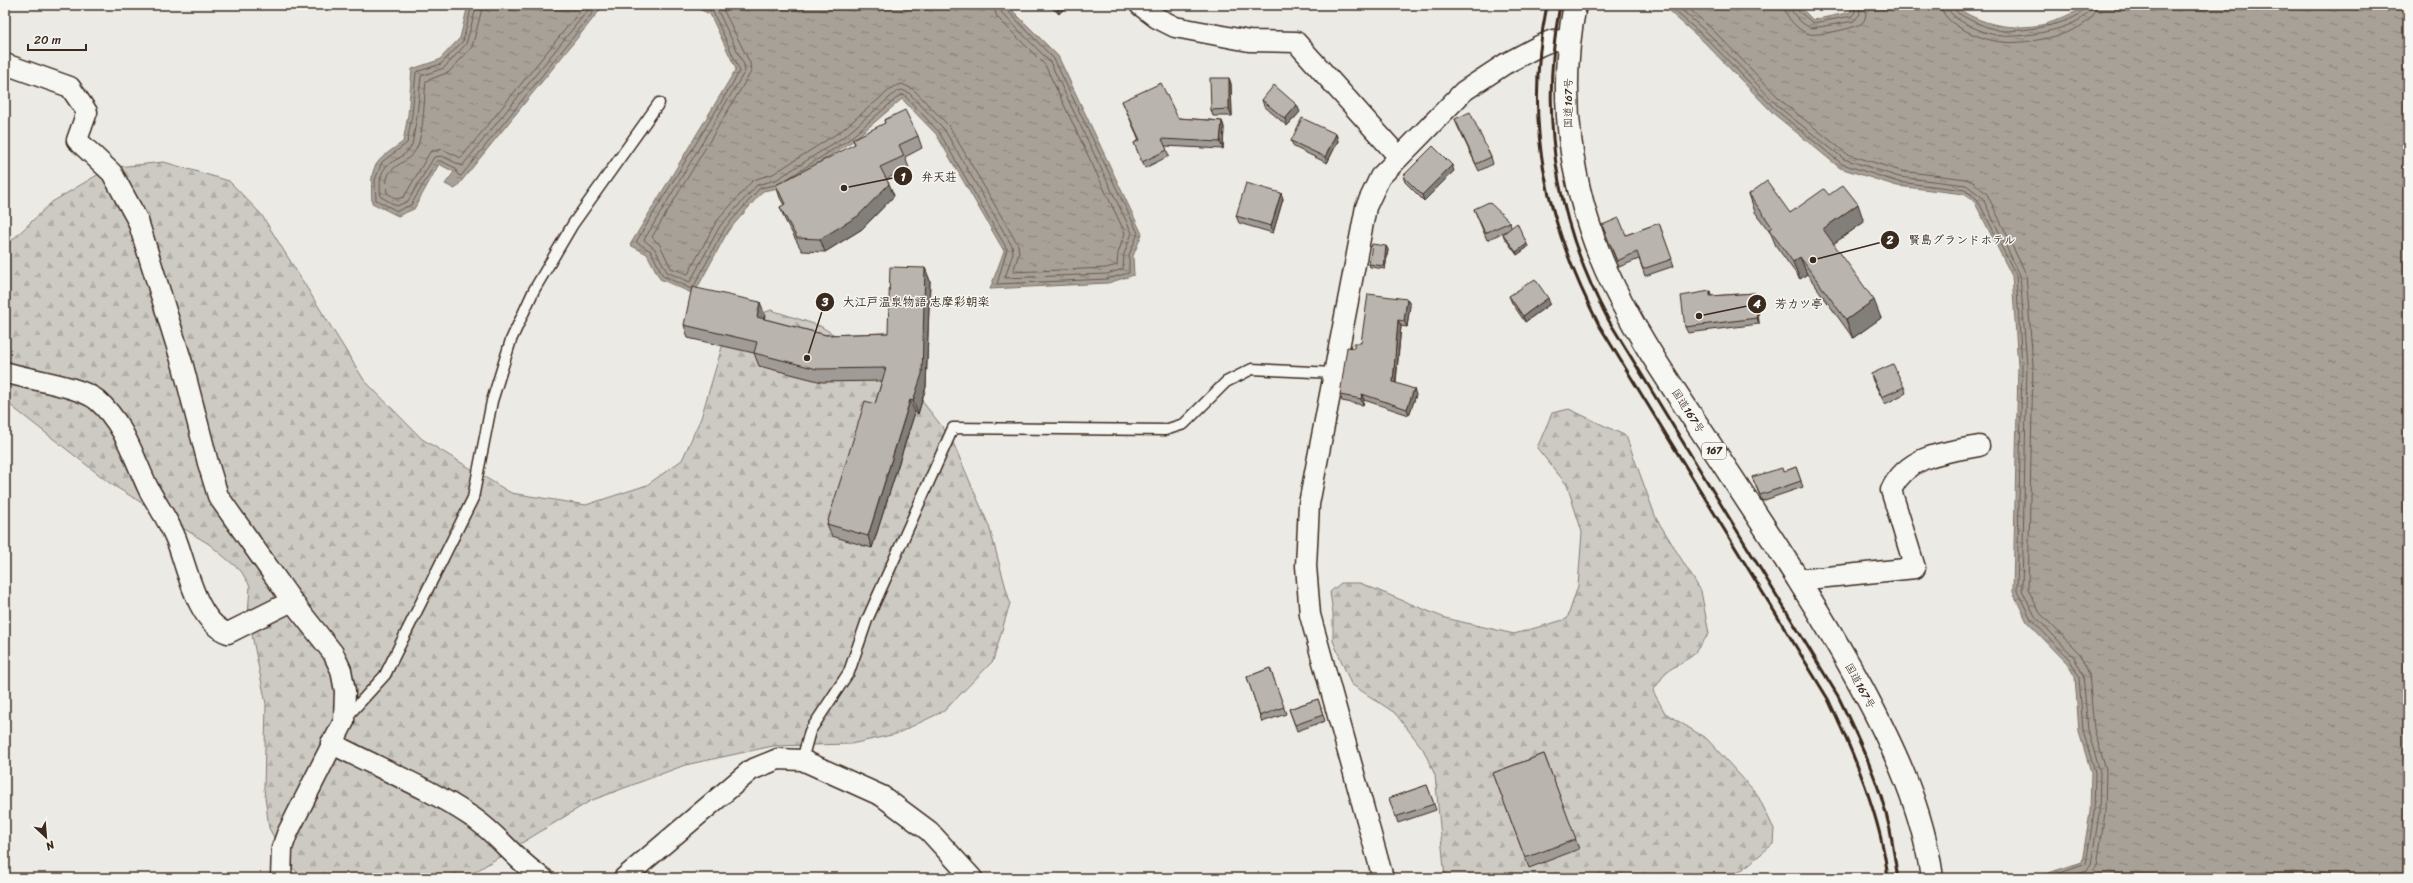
<svg xmlns="http://www.w3.org/2000/svg" width="2413" height="883" viewBox="0 0 2413 883" font-family="Sriracha,'Klee One',sans-serif">
<defs>
<pattern id="forest-firs" width="22" height="20" patternUnits="userSpaceOnUse"><rect width="22" height="20" fill="#cdcac4"/><path d="M5 1l3.5 6h-7zM16 11l3.5 6h-7z" fill="#b1aea8"/></pattern>
<pattern id="water-ripples" width="26" height="14" patternUnits="userSpaceOnUse"><rect width="26" height="14" fill="#a8a198"/><path d="M2 4q2-2 4 0t4 0M15 11q2-2 4 0t4 0" fill="none" stroke="#8a837b"/></pattern>
</defs>
<rect width="100%" height="100%" fill="#ebeae5"/>
<filter id="ink" filterUnits="userSpaceOnUse"><feTurbulence type="fractalNoise" baseFrequency=".025" numOctaves="2"/><feDisplacementMap in="SourceGraphic" scale="8" xChannelSelector="R" yChannelSelector="G"/><feConvolveMatrix kernelMatrix="1 2 1 2 8 2 1 2 1" color-interpolation-filters="sRGB"/></filter>
<g filter="url(#ink)">
<g fill="url(#forest-firs)" stroke="#847a71">
<path d="M 164,162 L 229,181 L 261,214 L 364,380 L 422,439 L 511,493 L 586,505 L 647,485 L 682,460 L 701,418 L 722,347 L 743,321 L 771,310 L 820,326 L 903,377 L 951,438 L 989,526 L 1010,603 L 993,661 L 944,711 L 896,734 L 851,744 L 773,746 L 685,765 L 590,801 L 465,878 L 304,878 L 288,864 L 269,828 L 264,789 L 266,704 L 248,615 L 250,586 L 241,571 L 209,544 L 111,484 L 10,405 L 5,398 L 5,247 L 52,202 L 109,168 Z"/>
<path d="M 1569,409 L 1626,436 L 1656,518 L 1701,591 L 1709,634 L 1692,656 L 1666,672 L 1653,691 L 1665,713 L 1707,739 L 1757,794 L 1774,829 L 1773,844 L 1743,869 L 1723,878 L 1445,878 L 1435,775 L 1423,749 L 1395,713 L 1351,684 L 1333,641 L 1333,613 L 1330,592 L 1341,583 L 1360,583 L 1445,618 L 1514,634 L 1567,619 L 1578,586 L 1582,532 L 1567,485 L 1537,448 L 1552,413 Z"/>
</g>
<g fill="url(#water-ripples)" stroke="#7c7167">
<path d="M 468,5 L 604,5 L 455,189 L 445,184 L 454,172 L 439,164 L 414,209 L 398,216 L 372,203 C 370,164 373,163 403,142 L 408,115 L 412,69 L 439,60 L 460,38 Z"/>
<path d="M 690,5 L 1007,5 L 1058,56 L 1142,234 L 1133,256 L 1134,275 L 1108,283 L 990,289 L 1004,251 L 936,134 L 902,99 L 850,143 L 779,188 L 763,191 L 728,231 L 694,294 L 660,279 L 647,254 L 630,245 L 736,69 L 710,14 Z"/>
<path d="M 1662,5 L 1798,5 L 1813,20 L 1851,12 L 1850,5 L 1953,5 C 1982,26 2012,31 2046,24 C 2057,21 2069,14 2080,10 L 2083,5 L 2408,5 L 2408,878 L 2033,878 L 2082,862 L 2090,812 L 2091,772 L 2079,732 L 2075,677 L 2067,663 L 2027,622 L 2013,592 L 2018,366 L 2012,276 L 1974,201 L 1964,194 L 1897,186 L 1840,168 L 1774,114 L 1704,42 Z"/>
</g>
<g fill="none" stroke-linecap="round" stroke-linejoin="round">
<g stroke="#675a4f" stroke-width="1">
<path d="M 472,5 L 463,41 L 441,64 L 416,72 L 412,115 L 407,143 L 382,162 L 375,180 L 376,200 L 397,211 L 411,205 L 437,161 L 441,161 L 455,168 L 458,175 L 461,176 L 599,5"/>
<path d="M 477,5 L 466,44 L 444,68 L 421,76 L 417,116 L 412,145 C 400,167 375,155 381,197 L 397,206 L 408,201 L 434,157 L 442,156 L 462,166 L 592,5"/>
<path d="M 483,5 L 472,47 L 449,72 L 426,81 C 424,97 424,138 415,151 C 402,169 383,163 387,193 L 397,199 L 404,197 L 430,152 L 442,149 L 461,158 L 585,5"/>
<path d="M 711,5 L 718,11 L 744,65 L 745,71 L 644,240 L 655,249 L 667,272 L 690,282 L 720,226 L 757,185 L 776,180 L 845,136 L 896,92 L 902,90 L 909,93 L 944,129 L 1012,246 L 1013,253 L 1005,278 L 1107,274 L 1123,269 L 1124,254 L 1132,233 L 1050,62 L 1002,13 L 999,5"/>
<path d="M 721,5 L 750,63 L 751,72 L 652,237 L 660,245 L 671,268 L 688,274 L 716,222 L 753,180 L 773,174 L 841,131 L 893,87 L 902,84 L 913,89 L 949,126 L 1018,245 L 1019,253 L 1013,272 L 1106,268 L 1117,265 L 1118,253 L 1125,233 L 1045,65 L 997,17 L 993,5"/>
<path d="M 1668,5 L 1707,39 L 1777,111 L 1842,164 L 1898,182 L 1965,190 L 1977,199 L 2016,275 L 2022,366 L 2017,591 L 2031,619 L 2070,660 L 2079,677 L 2083,731 L 2095,772 L 2094,813 L 2086,864 L 2046,878"/>
<path d="M 1676,5 L 1710,35 L 1780,108 L 1844,159 L 1899,177 L 1966,185 L 1982,197 L 2020,275 L 2027,365 L 2022,590 L 2035,616 L 2074,657 L 2083,675 L 2088,730 L 2100,772 L 2099,814 L 2091,865 L 2086,871 L 2063,878"/>
<path d="M 1685,5 L 1714,31 L 1784,103 L 1847,154 L 1901,171 L 1966,179 L 1973,182 L 1987,194 L 2026,274 L 2033,365 L 2028,589 L 2040,613 L 2079,653 L 2089,674 L 2094,729 L 2106,770 L 2105,813 L 2097,866 L 2091,874 L 2082,878"/>
<path d="M 1784,5 C 1784,16 1799,32 1810,34 C 1818,36 1856,28 1862,23 C 1867,18 1866,12 1865,5"/>
<path d="M 1790,5 C 1791,14 1804,27 1813,28 L 1854,21 L 1860,14 L 1859,5"/>
<path d="M 1795,5 L 1796,9 L 1813,23 L 1852,16 L 1855,12 L 1854,5"/>
<path d="M 1941,5 C 1941,25 1985,41 2002,42 C 2025,45 2096,34 2097,5"/>
<path d="M 1947,5 C 1947,20 1990,36 2003,36 C 2022,38 2090,28 2091,5"/>
<path d="M 1952,5 C 1953,16 1994,31 2005,31 C 2021,31 2084,24 2086,5"/>
<path d="M 787,179 L 848,140 L 899,96 L 904,95 L 939,132 L 1007,249 L 997,284 L 1107,279 L 1129,273 L 1129,255 L 1138,233 L 1054,59 L 1006,9 L 1004,5"/>
<path d="M 694,286 L 725,228 L 760,188 L 775,185"/>
<path d="M 691,289 L 663,276 L 651,251 L 636,242 L 740,71 L 713,12 L 700,5"/>
</g>
<g stroke="#3b2a1e" stroke-width="13">
<g id="lane">
<path d="M 345,719 L 385,675 L 473,498 L 492,401 L 511,340 L 534,290 L 573,224 L 659,103"/>
<path d="M 802,760 L 810,731 L 849,672 L 867,620 L 953,428 L 1165,430 L 1184,424 L 1226,382 L 1252,369 L 1334,373"/>
</g>
</g>
<g stroke="#3b2a1e" stroke-width="23">
<g id="street">
<path d="M 1140,5 L 1157,18 L 1175,27 L 1249,41 L 1296,42 L 1399,157"/>
<path d="M 5,64 L 70,87 L 87,112 L 77,140 L 112,173 L 138,221 L 183,366 L 208,463 L 218,496 L 292,601 L 333,653 L 341,670 L 345,691 L 344,721 L 287,834 L 282,848 L 281,878"/>
<path d="M 5,372 C 29,380 80,386 97,400 C 124,423 134,458 148,488 C 157,505 169,521 176,539 C 187,567 197,623 228,633 L 292,601"/>
<path d="M 1798,580 L 1915,568 L 1891,490 C 1908,455 1945,452 1979,446"/>
<path d="M 331,743 C 376,767 427,787 469,815 C 497,832 515,861 543,878"/>
<path d="M 624,878 L 751,770 L 778,759 L 802,760 L 882,796 L 929,831 L 972,878"/>
<path d="M 1383,878 L 1310,615 L 1306,566 L 1309,504 L 1366,207 L 1380,177 L 1464,91 L 1505,64 L 1539,46 L 1553,40 L 1568,41"/>
</g>
</g>
<g stroke="#3b2a1e" stroke-width="25">
<path id="highway" d="M 1575,5 C 1557,93 1570,188 1606,270 C 1633,331 1672,386 1708,441 C 1761,522 1816,603 1862,688 C 1894,748 1923,809 1932,878"/>
</g>
<use href="#lane" stroke="#f6f6f2" stroke-width="10"/>
<use href="#street" stroke="#f6f6f2" stroke-width="20"/>
<use href="#highway" stroke="#f6f6f2" stroke-width="22"/>
<g stroke="#3b2a1e" stroke-width="3">
<path d="M 1547,5 C 1523,123 1545,220 1599,325 L 1828,699 C 1854,754 1881,817 1888,878"/>
<path d="M 1560,5 C 1539,117 1555,221 1609,321 L 1838,696 C 1859,739 1880,783 1890,830 C 1893,845 1895,862 1898,878"/>
</g>
</g>
<g fill="#a09b96" stroke="#3b2a1e">
<path d="M 1049,5 L 1067,5 L 1059,14 Z"/>
<path d="M 1229,78 L 1231,84 L 1232,116 L 1213,116 L 1211,110 Z"/>
<path d="M 1262,100 L 1300,112 L 1287,126 L 1264,106 Z"/>
<path d="M 1122,101 L 1178,118 L 1222,121 L 1224,127 L 1223,149 L 1165,146 L 1169,156 L 1145,168 L 1134,143 L 1139,140 Z"/>
<path d="M 1455,119 L 1491,157 L 1493,164 L 1479,171 L 1457,125 Z"/>
<path d="M 884,120 L 918,136 L 922,148 L 905,157 L 909,168 L 886,179 L 889,184 L 894,196 L 862,229 L 825,252 L 802,251 L 785,220 L 780,207 L 784,205 L 780,198 L 776,185 L 855,145 L 853,139 L 885,124 Z"/>
<path d="M 1336,134 L 1338,141 L 1327,163 L 1294,147 L 1291,141 Z"/>
<path d="M 1454,171 L 1424,201 L 1405,182 L 1403,176 Z"/>
<path d="M 1281,193 L 1283,199 L 1273,233 L 1239,223 L 1236,216 Z"/>
<path d="M 1749,194 L 1790,213 L 1829,195 L 1864,222 L 1833,244 L 1881,318 L 1853,338 L 1807,274 L 1800,279 L 1776,246 L 1771,234 L 1755,212 Z"/>
<path d="M 1474,209 L 1510,222 L 1511,227 L 1528,247 L 1517,255 L 1504,237 L 1503,234 L 1506,231 L 1487,240 Z"/>
<path d="M 1659,223 L 1674,266 L 1645,276 L 1639,259 L 1619,267 L 1602,225 L 1626,235 Z"/>
<path d="M 1386,246 L 1388,250 L 1385,269 L 1370,267 L 1369,264 Z"/>
<path d="M 925,268 L 930,281 L 926,387 L 918,414 L 915,412 L 872,548 L 832,536 L 827,524 L 875,404 L 882,381 L 822,382 L 759,366 L 754,353 L 688,338 L 684,325 L 765,315 L 764,319 L 826,335 L 888,333 Z"/>
<path d="M 1710,291 L 1711,296 L 1755,293 L 1757,299 L 1759,324 L 1688,333 L 1685,327 Z"/>
<path d="M 1509,296 L 1550,304 L 1525,322 L 1512,303 Z"/>
<path d="M 1407,299 L 1410,305 L 1407,327 L 1401,326 L 1396,383 L 1416,395 L 1409,415 L 1364,400 L 1363,405 L 1342,401 L 1340,395 L 1354,348 L 1361,343 Z"/>
<path d="M 1871,374 L 1904,387 L 1906,393 L 1885,404 L 1873,381 Z"/>
<path d="M 1796,467 L 1803,487 L 1762,501 L 1752,477 L 1783,472 Z"/>
<path d="M 1270,668 L 1286,714 L 1262,722 L 1247,677 Z"/>
<path d="M 1318,699 L 1325,721 L 1297,731 L 1289,709 Z"/>
<path d="M 1544,754 L 1579,849 L 1529,868 L 1493,773 Z"/>
<path d="M 1427,785 L 1436,810 L 1398,823 L 1389,798 Z"/>
</g>
<g fill="#827e7a" stroke="#3b2a1e">
<path d="M 1056,5 L 1067,5 L 1059,14 Z"/>
<path d="M 1229,78 L 1231,84 L 1232,116 L 1229,109 Z"/>
<path d="M 1297,105 L 1300,112 L 1287,126 L 1285,119 Z"/>
<path d="M 1222,121 L 1224,127 L 1223,149 L 1220,142 Z"/>
<path d="M 1336,134 L 1338,141 L 1327,163 L 1325,157 Z"/>
<path d="M 1452,165 L 1454,171 L 1424,201 L 1422,195 Z"/>
<path d="M 889,184 L 894,196 L 862,229 L 825,252 L 820,239 Z"/>
<path d="M 1281,193 L 1283,199 L 1273,233 L 1271,226 Z"/>
<path d="M 1858,204 L 1864,222 L 1829,247 L 1823,229 Z"/>
<path d="M 1527,244 L 1528,247 L 1517,255 L 1516,252 Z"/>
<path d="M 1386,246 L 1388,250 L 1385,269 L 1384,266 Z"/>
<path d="M 1800,257 L 1807,274 L 1800,279 L 1793,262 Z"/>
<path d="M 925,268 L 930,281 L 926,387 L 918,414 L 913,401 Z"/>
<path d="M 1755,293 L 1757,299 L 1759,324 L 1757,318 Z"/>
<path d="M 1548,298 L 1550,304 L 1525,322 L 1523,316 Z"/>
<path d="M 1407,299 L 1410,305 L 1407,327 L 1404,321 Z"/>
<path d="M 1874,300 L 1881,318 L 1853,338 L 1846,320 Z"/>
<path d="M 760,302 L 765,315 L 761,330 L 757,317 Z"/>
<path d="M 1398,320 L 1401,326 L 1395,388 L 1393,382 Z"/>
<path d="M 1414,389 L 1416,395 L 1409,415 L 1407,409 Z"/>
<path d="M 1362,394 L 1364,400 L 1363,405 L 1361,399 Z"/>
<path d="M 910,400 L 915,412 L 872,548 L 868,536 Z"/>
</g>
<g fill="#bab4ae" stroke="#3b2a1e">
<path d="M 1210,78 L 1229,78 L 1229,109 L 1211,110 Z"/>
<path d="M 1161,83 L 1178,118 L 1222,121 L 1220,142 L 1162,139 L 1167,150 L 1142,162 L 1134,143 L 1140,140 L 1122,101 Z"/>
<path d="M 1274,85 L 1297,105 L 1285,119 L 1262,100 Z"/>
<path d="M 905,110 L 918,136 L 899,145 L 904,156 L 880,167 L 889,184 L 858,216 L 820,239 L 797,238 L 780,207 L 785,204 L 776,185 L 855,144 L 853,139 L 885,123 L 884,120 Z"/>
<path d="M 1470,112 L 1491,157 L 1476,164 L 1455,119 Z"/>
<path d="M 1302,118 L 1336,134 L 1325,157 L 1291,141 Z"/>
<path d="M 1433,146 L 1452,165 L 1422,195 L 1403,176 Z"/>
<path d="M 1767,181 L 1790,213 L 1824,189 L 1829,195 L 1843,185 L 1858,204 L 1823,229 L 1874,300 L 1846,320 L 1800,257 L 1793,262 L 1769,229 L 1772,227 L 1749,194 Z"/>
<path d="M 1246,183 L 1281,193 L 1271,226 L 1236,216 Z"/>
<path d="M 1489,202 L 1510,222 L 1485,233 L 1474,209 Z"/>
<path d="M 1619,218 L 1626,235 L 1659,223 L 1672,259 L 1643,269 L 1637,252 L 1617,261 L 1602,225 Z"/>
<path d="M 1517,223 L 1527,244 L 1516,252 L 1503,234 Z"/>
<path d="M 1372,244 L 1386,246 L 1384,266 L 1369,264 Z"/>
<path d="M 890,267 L 925,268 L 922,374 L 913,401 L 910,400 L 868,536 L 827,524 L 865,401 L 875,404 L 886,368 L 817,369 L 754,353 L 757,342 L 684,325 L 692,287 L 760,302 L 757,317 L 826,335 L 888,333 Z"/>
<path d="M 1535,279 L 1548,298 L 1523,316 L 1509,296 Z"/>
<path d="M 1710,291 L 1710,296 L 1755,293 L 1757,318 L 1685,327 L 1681,296 Z"/>
<path d="M 1368,294 L 1407,299 L 1404,321 L 1398,320 L 1393,382 L 1414,389 L 1407,409 L 1362,394 L 1361,399 L 1340,395 L 1347,347 L 1354,348 L 1354,343 L 1361,343 Z"/>
<path d="M 1893,364 L 1904,387 L 1882,397 L 1871,374 Z"/>
<path d="M 1796,467 L 1801,481 L 1760,495 L 1752,477 L 1782,468 L 1783,472 Z"/>
<path d="M 1270,668 L 1284,707 L 1260,716 L 1247,677 Z"/>
<path d="M 1318,699 L 1323,715 L 1295,725 L 1289,709 Z"/>
<path d="M 1544,754 L 1576,839 L 1525,858 L 1493,773 Z"/>
<path d="M 1427,785 L 1434,804 L 1395,817 L 1389,798 Z"/>
</g>
</g>
<g text-anchor="middle" dominant-baseline="central" stroke-width="3" stroke-linejoin="round" paint-order="stroke">
<rect fill="#f6f6f2" stroke="#73675e" stroke-width="1" x="1702" y="443" width="24" height="16" rx="3"/>
<g font-size="10" font-weight="bold" fill="#3b2a1e">
<text x="1714" y="451">167</text>
</g>
<g font-size="11" fill="#3b2a1e" stroke="#f6f6f2">
<text transform="translate(1568 103) rotate(-90)">国道167号</text>
<text transform="translate(1688 411) rotate(57)">国道167号</text>
<text transform="translate(1860 686) rotate(61)">国道167号</text>
</g>
</g>
<path fill="none" stroke="#3b2a1e" stroke-width="1.5" d="M844 188L903 176M1813 260L1890 240M807 358L825 302M1699 316L1757 304"/>
<g fill="#3b2a1e" stroke="#f6f6f2" stroke-width="1.5">
<circle cx="844" cy="188" r="4"/>
<circle cx="1813" cy="260" r="4"/>
<circle cx="807" cy="358" r="4"/>
<circle cx="1699" cy="316" r="4"/>
<circle cx="903" cy="176" r="10"/>
<circle cx="1890" cy="240" r="10"/>
<circle cx="825" cy="302" r="10"/>
<circle cx="1757" cy="304" r="10"/>
</g>
<g font-size="12" text-anchor="middle" font-weight="bold" fill="#fff">
<text x="903" y="181">1</text>
<text x="1890" y="244">2</text>
<text x="825" y="306">3</text>
<text x="1757" y="308">4</text>
</g>
<g font-size="12" text-anchor="middle" font-weight="bold" fill="#3b2a1e" stroke="#f6f6f2" stroke-width="3" stroke-linejoin="round" paint-order="stroke">
<text x="939" y="181">弁天荘</text>
<text x="1962" y="244">賢島グランドホテル</text>
<text x="916" y="306">大江戸温泉物語 志摩彩朝楽</text>
<text x="1799" y="308">芳カツ亭</text>
</g>
<rect width="2413" height="883" fill="none" stroke="#f6f6f2" stroke-width="20"/>
<rect x="10" y="10" width="2393" height="863" fill="none" stroke="#3b2a1e" stroke-width="1.5" filter="url(#ink)"/>
<g transform="translate(46 837) rotate(154)" stroke="#f6f6f2" stroke-width="3" paint-order="stroke">
<path d="M0-3L7 15L0 10L-7 15Z" fill="#3b2a1e"/>
<text y="-6" font-size="11" font-weight="bold" text-anchor="middle" fill="#3b2a1e">N</text>
</g>
<path d="M28 44v6h58v-6" fill="none" stroke="#3b2a1e" stroke-width="2"/>
<text x="34" y="44" font-size="12" fill="#3b2a1e" stroke="#f6f6f2" stroke-width="3" paint-order="stroke">20 m</text>
</svg>
